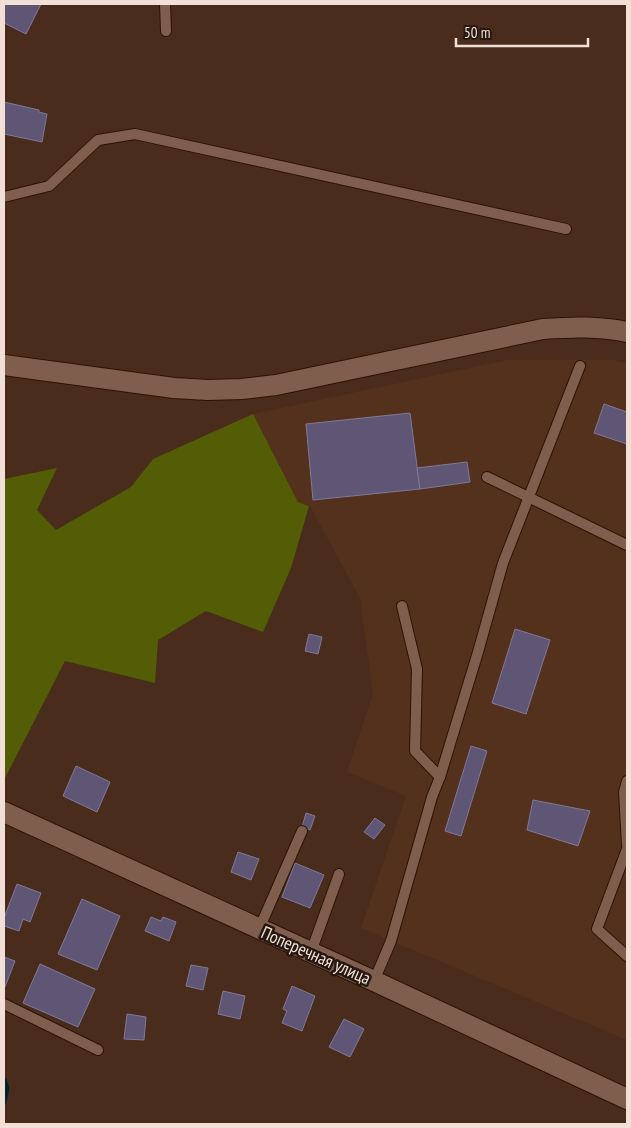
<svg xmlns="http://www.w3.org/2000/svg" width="631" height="1128" viewBox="0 0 631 1128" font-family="'PT Sans Narrow',sans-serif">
<rect width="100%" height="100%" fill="#492c1c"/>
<path fill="#54311d" d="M 507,360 L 612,360 L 627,363 L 627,1040 L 361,928 L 406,796 L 347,772 L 373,694 L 360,598 L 310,506 L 298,502 L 253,414 Z"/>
<path fill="#535d05" d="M 253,414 L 298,502 L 309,506 L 291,568 L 263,632 L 206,611 L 158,640 L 155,683 L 65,661 L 4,780 L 4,479 L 57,468 L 37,510 L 56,530 L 131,487 L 153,459 Z"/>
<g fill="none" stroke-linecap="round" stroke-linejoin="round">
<path stroke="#00252c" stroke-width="5" d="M 4,1080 L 7,1088 L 4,1102"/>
</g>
<g fill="#5f5574" stroke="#817898">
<path d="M 4,4 L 41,4 L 26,34 L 4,23 Z"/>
<path d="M 4,102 L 39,110 L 39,112 L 47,114 L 42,142 L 4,134 Z"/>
<path d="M 604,404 L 627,412 L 627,444 L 594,433 Z"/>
<path d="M 410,413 L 420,489 L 313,500 L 306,424 Z"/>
<path d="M 467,462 L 470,482 L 420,489 L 417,468 Z"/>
<path d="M 515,629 L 550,640 L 526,714 L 492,703 Z"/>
<path d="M 309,634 L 322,637 L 318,654 L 305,651 Z"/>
<path d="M 471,746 L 487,751 L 461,836 L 445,831 Z"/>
<path d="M 76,766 L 110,782 L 97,812 L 63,796 Z"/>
<path d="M 533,800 L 590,811 L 578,846 L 527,830 Z"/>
<path d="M 306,813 L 315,816 L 310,830 L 302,827 Z"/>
<path d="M 375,818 L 385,825 L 374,839 L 364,832 Z"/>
<path d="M 238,852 L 259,859 L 251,880 L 231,872 Z"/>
<path d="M 295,863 L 324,875 L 310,908 L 282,897 Z"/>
<path d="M 17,884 L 41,893 L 30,922 L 23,919 L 19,931 L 4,926 L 4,918 Z"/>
<path d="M 82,899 L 120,916 L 97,970 L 58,954 Z"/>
<path d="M 151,917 L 161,921 L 163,917 L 176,922 L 169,941 L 145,931 Z"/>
<path d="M 4,957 L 15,961 L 5,987 L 4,986 Z"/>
<path d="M 40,964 L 95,989 L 78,1027 L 23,1003 Z"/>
<path d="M 191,965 L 208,968 L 203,990 L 186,986 Z"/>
<path d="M 292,986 L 315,996 L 302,1031 L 282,1023 L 287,1011 L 283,1009 Z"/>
<path d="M 223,991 L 245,996 L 240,1019 L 218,1014 Z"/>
<path d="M 127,1014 L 146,1017 L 144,1040 L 124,1039 Z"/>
<path d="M 344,1019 L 364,1029 L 350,1057 L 329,1047 Z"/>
</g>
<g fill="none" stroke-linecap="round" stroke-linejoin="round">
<g stroke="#2e1305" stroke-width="12">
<g id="lane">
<path d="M 165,4 L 166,31"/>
<path d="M 4,197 L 49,186 L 98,140 L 135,134 L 566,229"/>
<path d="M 487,477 L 627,545"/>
<path d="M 440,777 L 478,652 L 503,563 L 580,366"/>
<path d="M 627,781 L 624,792 L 627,845"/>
<path d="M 627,849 L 597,929 L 627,956"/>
<path d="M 259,929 L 302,831"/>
<path d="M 311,952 L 339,874"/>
<path d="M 374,981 L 391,941 L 432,797 L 440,777 L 415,751 L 417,669 L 402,606"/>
<path d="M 4,1004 L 98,1050"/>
</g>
</g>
<g stroke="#2e1305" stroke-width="22">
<g id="street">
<path d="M 4,365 L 174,388 L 208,390 L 242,389 L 276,385 L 543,329 C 571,327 599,326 627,332"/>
<path d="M 4,812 L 374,981 L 627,1099"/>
</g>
</g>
<use href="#lane" stroke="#7f5e4d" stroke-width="10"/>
<use href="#street" stroke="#7f5e4d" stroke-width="20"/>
</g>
<g text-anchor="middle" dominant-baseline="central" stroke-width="5" stroke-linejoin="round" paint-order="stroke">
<g font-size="18" fill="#f2dfd5" stroke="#251811">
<text transform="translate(316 955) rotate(24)">Поперечная улица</text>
</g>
</g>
<rect width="631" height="1128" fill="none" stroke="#f2dfd5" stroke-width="10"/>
<path d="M456 38v8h132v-8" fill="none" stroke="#f2dfd5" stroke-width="2.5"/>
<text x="464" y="38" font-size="15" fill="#f2dfd5" stroke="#251811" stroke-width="4" paint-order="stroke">50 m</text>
</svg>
